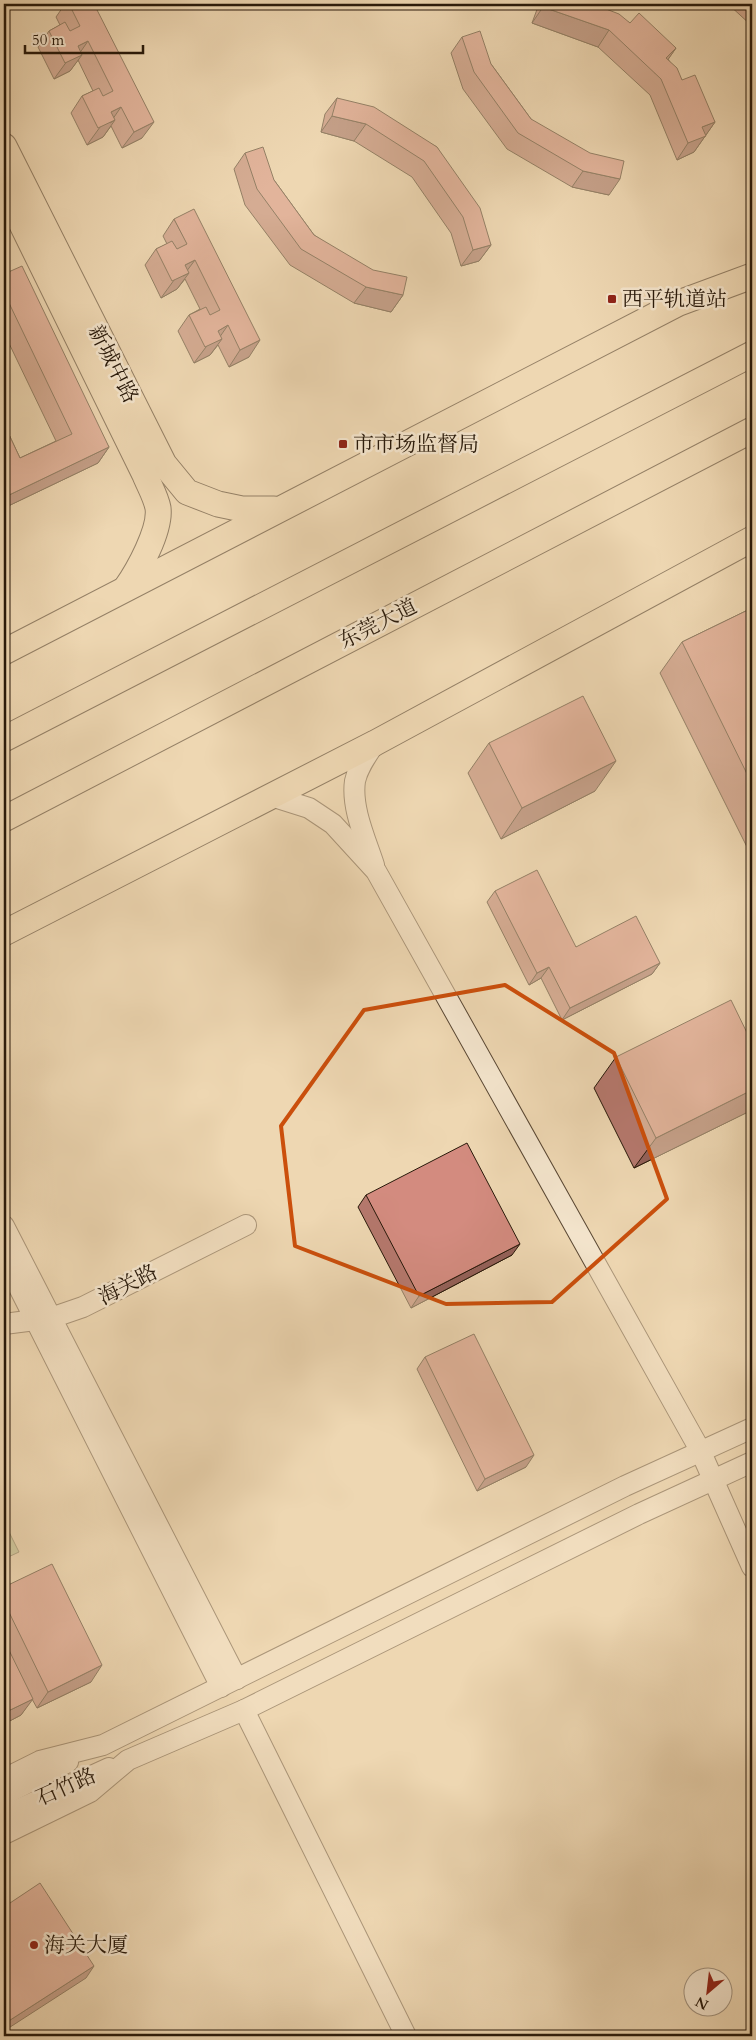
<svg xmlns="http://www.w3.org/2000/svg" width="756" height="2040" viewBox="0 0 756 2040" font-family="Cardo,'Noto Serif SC',serif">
<rect width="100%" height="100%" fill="#eed7b2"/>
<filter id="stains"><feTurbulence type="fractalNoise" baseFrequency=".004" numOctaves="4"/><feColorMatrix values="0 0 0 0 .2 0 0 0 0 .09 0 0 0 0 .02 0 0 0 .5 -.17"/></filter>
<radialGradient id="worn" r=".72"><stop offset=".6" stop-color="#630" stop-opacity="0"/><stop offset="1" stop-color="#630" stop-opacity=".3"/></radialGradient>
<path fill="#b4bf8f" stroke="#6e6c4c" d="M 4,1522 L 19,1552 L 4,1559 Z"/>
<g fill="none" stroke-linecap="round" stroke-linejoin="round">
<g stroke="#5a4834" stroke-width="22">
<g id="minor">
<path d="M 271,796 L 309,808 L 333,824 L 376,871 L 700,1450 L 752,1567"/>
<path d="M 374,865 C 366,840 351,808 355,781 C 358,767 367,755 375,743"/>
<path d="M 4,1226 L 237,1679"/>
<path d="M 4,1258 L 221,1687"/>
<path d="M 4,1324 L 51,1318 L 83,1307 L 246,1225"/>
<path d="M 244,1710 L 406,2036"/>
<path d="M 4,1779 L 40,1761 L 103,1745 L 625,1486 L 752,1428"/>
<path d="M 4,1795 L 68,1762"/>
<path d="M 4,1816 L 109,1768"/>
<path d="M 4,1834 L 90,1792 L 128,1760 L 244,1710 L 639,1514 L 752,1462"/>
</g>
</g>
<g stroke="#28190a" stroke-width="27">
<g id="major">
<path d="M 4,146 L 164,464 L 187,492 L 218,504 L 242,509 L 274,509"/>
<path d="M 4,188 L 145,475 C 149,485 156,497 158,508 C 161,530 138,571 126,588"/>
<path d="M 4,652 L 679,303 L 752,276"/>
<path d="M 4,739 L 752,354"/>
<path d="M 4,819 L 752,430"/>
<path d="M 4,933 L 375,743 L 752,539"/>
</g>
</g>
<use href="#minor" stroke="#f4e5cd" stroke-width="20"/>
<use href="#major" stroke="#eed7b2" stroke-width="25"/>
</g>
<g fill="#b5786d" stroke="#28190a">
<path d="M 65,4 L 94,4 L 142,138 L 122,148 L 111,126 L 103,137 L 87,145 L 71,113 L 82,96 L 93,91 L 78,60 L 70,71 L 54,79 L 38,47 L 49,31 L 60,25 L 56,17 Z"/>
<path d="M 539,4 L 608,4 L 606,9 L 630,23 L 676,48 L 668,59 L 682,80 L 715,122 L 694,152 L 677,160 L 650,95 L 598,47 L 532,23 Z"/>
<path d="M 728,4 L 752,4 L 752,26 Z"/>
<path d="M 462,37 L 491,64 L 531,119 L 609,195 L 572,187 L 507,149 L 463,89 L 451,53 Z"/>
<path d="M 337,98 L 437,147 L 491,245 L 479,261 L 461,266 L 451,233 L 412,177 L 354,141 L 321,132 L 325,114 Z"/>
<path d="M 245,153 L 274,180 L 314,235 L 403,295 L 391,312 L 354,303 L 290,265 L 245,205 L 234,169 Z"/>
<path d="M 174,219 L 249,357 L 229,367 L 218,345 L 210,355 L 194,363 L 178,331 L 189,315 L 200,309 L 185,279 L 177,289 L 161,298 L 145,265 L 156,249 L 167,244 L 163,236 Z"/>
<path d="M 4,274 L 109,447 L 98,463 L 4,508 L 4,424 L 20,458 L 56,441 L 4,333 Z"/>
<path d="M 752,608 L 752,857 L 660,673 L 682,642 Z"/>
<path d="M 489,743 L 595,791 L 501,839 L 468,773 Z"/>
<path d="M 495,891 L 576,947 L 660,963 L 652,974 L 562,1020 L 541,978 L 529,985 L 487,902 Z"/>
<path d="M 752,1043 L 752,1108 L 750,1111 L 634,1168 L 594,1088 L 616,1057 Z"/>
<path d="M 366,1195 L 512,1255 L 411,1308 L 358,1207 Z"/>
<path d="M 425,1357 L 526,1467 L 477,1491 L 417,1369 Z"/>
<path d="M 4,1587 L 91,1682 L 37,1708 L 32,1699 L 21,1715 L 4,1724 Z"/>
</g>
<g fill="#946159" stroke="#28190a">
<path d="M 543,7 L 609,30 L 598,47 L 532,23 Z"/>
<path d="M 88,41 L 77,57 L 82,55 L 70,71 L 54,79 L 78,46 Z"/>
<path d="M 676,48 L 665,64 L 655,74 L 666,58 Z"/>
<path d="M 121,107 L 110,123 L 115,120 L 103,137 L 87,145 L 111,112 Z"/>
<path d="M 332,116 L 366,124 L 354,141 L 321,132 Z"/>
<path d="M 154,122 L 142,138 L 122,148 L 134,132 Z"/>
<path d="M 715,122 L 694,152 L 677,160 L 688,143 L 702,127 Z"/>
<path d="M 583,171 L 620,179 L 609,195 L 572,187 Z"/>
<path d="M 491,245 L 479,261 L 461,266 L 473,250 Z"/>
<path d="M 195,260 L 183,276 L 189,273 L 177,289 L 161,298 L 185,265 Z"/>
<path d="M 366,287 L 403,295 L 391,312 L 354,303 Z"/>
<path d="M 9,303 L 4,310 L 4,305 Z"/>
<path d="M 228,325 L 217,341 L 222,339 L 210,355 L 194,363 L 218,331 Z"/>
<path d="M 260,340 L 249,357 L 229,367 L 240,350 Z"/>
<path d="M 109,447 L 98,463 L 4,508 L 4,501 L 7,496 Z"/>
<path d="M 616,761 L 595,791 L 501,839 L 522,808 Z"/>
<path d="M 660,963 L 652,974 L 562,1020 L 570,1008 Z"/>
<path d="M 549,967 L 541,978 L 529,985 L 537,973 Z"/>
<path d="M 752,1090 L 752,1108 L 750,1111 L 634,1168 L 656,1138 Z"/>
<path d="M 520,1244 L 512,1255 L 411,1308 L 419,1296 Z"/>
<path d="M 534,1455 L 526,1467 L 477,1491 L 485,1479 Z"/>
<path d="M 102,1665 L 91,1682 L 37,1708 L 48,1692 Z"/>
<path d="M 33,1699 L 21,1715 L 4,1724 L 4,1713 Z"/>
<path d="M 94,1966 L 86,1978 L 4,2031 L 4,2024 Z"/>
</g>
<g fill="#d38b7f" stroke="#28190a">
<path d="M 69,4 L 94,4 L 154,122 L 134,132 L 121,107 L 111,112 L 115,120 L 98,128 L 82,96 L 99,88 L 103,96 L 113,91 L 88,41 L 78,46 L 82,55 L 65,63 L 49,31 L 65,22 L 70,31 L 80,26 Z"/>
<path d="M 544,4 L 608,4 L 606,9 L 619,14 L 630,23 L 639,13 L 676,48 L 666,58 L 677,68 L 682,80 L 695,75 L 715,122 L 702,127 L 706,136 L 688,143 L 661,79 L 609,30 L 543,7 Z"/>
<path d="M 480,31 L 491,64 L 531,119 L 590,153 L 624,161 L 620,179 L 583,171 L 518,133 L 474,72 L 462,37 Z"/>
<path d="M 337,98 L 374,107 L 437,147 L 480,208 L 491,245 L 473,250 L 463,217 L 424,161 L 366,124 L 332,116 Z"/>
<path d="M 263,147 L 274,180 L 314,235 L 373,270 L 407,277 L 403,295 L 366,287 L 301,249 L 257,189 L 245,153 Z"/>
<path d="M 194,209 L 260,340 L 240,350 L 228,325 L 218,331 L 222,339 L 205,347 L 189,315 L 206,307 L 210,315 L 220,310 L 195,260 L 185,265 L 189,273 L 172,281 L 156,249 L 172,241 L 177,249 L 187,244 L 174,219 Z"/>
<path d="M 22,266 L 109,447 L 7,496 L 4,488 L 4,424 L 20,458 L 72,434 L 9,303 L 4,305 L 4,274 Z"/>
<path d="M 752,608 L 752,784 L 682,642 Z"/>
<path d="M 583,696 L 616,761 L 522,808 L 489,743 Z"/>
<path d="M 537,870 L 576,947 L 636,916 L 660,963 L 570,1008 L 549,967 L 537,973 L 495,891 Z"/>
<path d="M 731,1000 L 752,1043 L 752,1090 L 656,1138 L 616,1057 Z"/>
<path d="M 467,1143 L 520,1244 L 419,1296 L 366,1195 Z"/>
<path d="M 474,1334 L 534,1455 L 485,1479 L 425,1357 Z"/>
<path d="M 52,1564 L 102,1665 L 48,1692 L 4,1602 L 4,1587 Z"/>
<path d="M 4,1640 L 33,1699 L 4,1713 Z"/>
<path d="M 40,1883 L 94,1966 L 4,2024 L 4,1907 Z"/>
</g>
<path d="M0 0H756V2040H0ZM 505,985 L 614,1053 L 667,1199 L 552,1302 L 446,1304 L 295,1246 L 281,1126 L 364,1010 Z" fill="#eed7b2" fill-opacity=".55" fill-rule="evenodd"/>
<path fill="none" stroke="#cb4f0c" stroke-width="4" stroke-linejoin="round" d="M 505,985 L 614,1053 L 667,1199 L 552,1302 L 446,1304 L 295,1246 L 281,1126 L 364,1010 Z"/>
<g fill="#8f2418" stroke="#f4e5cd" stroke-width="2">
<rect x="607" y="294" width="10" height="10" rx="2.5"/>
<rect x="338" y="439" width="10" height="10" rx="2.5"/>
<circle cx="34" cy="1945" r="5"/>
</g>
<g text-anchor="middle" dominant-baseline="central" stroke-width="5" stroke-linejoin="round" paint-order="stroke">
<g font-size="21" fill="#28190a" stroke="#f4e5cd" text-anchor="start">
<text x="622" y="299">西平轨道站</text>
<text x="353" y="444">市市场监督局</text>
<text x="44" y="1945">海关大厦</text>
</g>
<g font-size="21" fill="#28190a" stroke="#f4e5cd">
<text transform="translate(113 364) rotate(63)">新城中路</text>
<text transform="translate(378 624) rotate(-27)">东莞大道</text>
<text transform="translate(128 1285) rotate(-27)">海关路</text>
<text transform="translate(66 1787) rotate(-24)">石竹路</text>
</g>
</g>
<rect width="756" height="2040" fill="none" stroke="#eed7b2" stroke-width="20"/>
<rect x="5" y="5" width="746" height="2030" fill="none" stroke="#28190a" stroke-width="2.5"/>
<rect x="10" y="10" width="736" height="2020" fill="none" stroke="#28190a"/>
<g transform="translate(708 1992) rotate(208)"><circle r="24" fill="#f4e5cd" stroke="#a2937f"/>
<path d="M0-4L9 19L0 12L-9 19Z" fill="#8f2418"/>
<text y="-8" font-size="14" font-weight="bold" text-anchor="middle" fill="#28190a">N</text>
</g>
<path d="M25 45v8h118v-8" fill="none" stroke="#28190a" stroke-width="2.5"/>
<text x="32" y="45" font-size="15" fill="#28190a" stroke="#f4e5cd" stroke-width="4" paint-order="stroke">50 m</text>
<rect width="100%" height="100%" filter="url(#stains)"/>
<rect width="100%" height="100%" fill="url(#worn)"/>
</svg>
